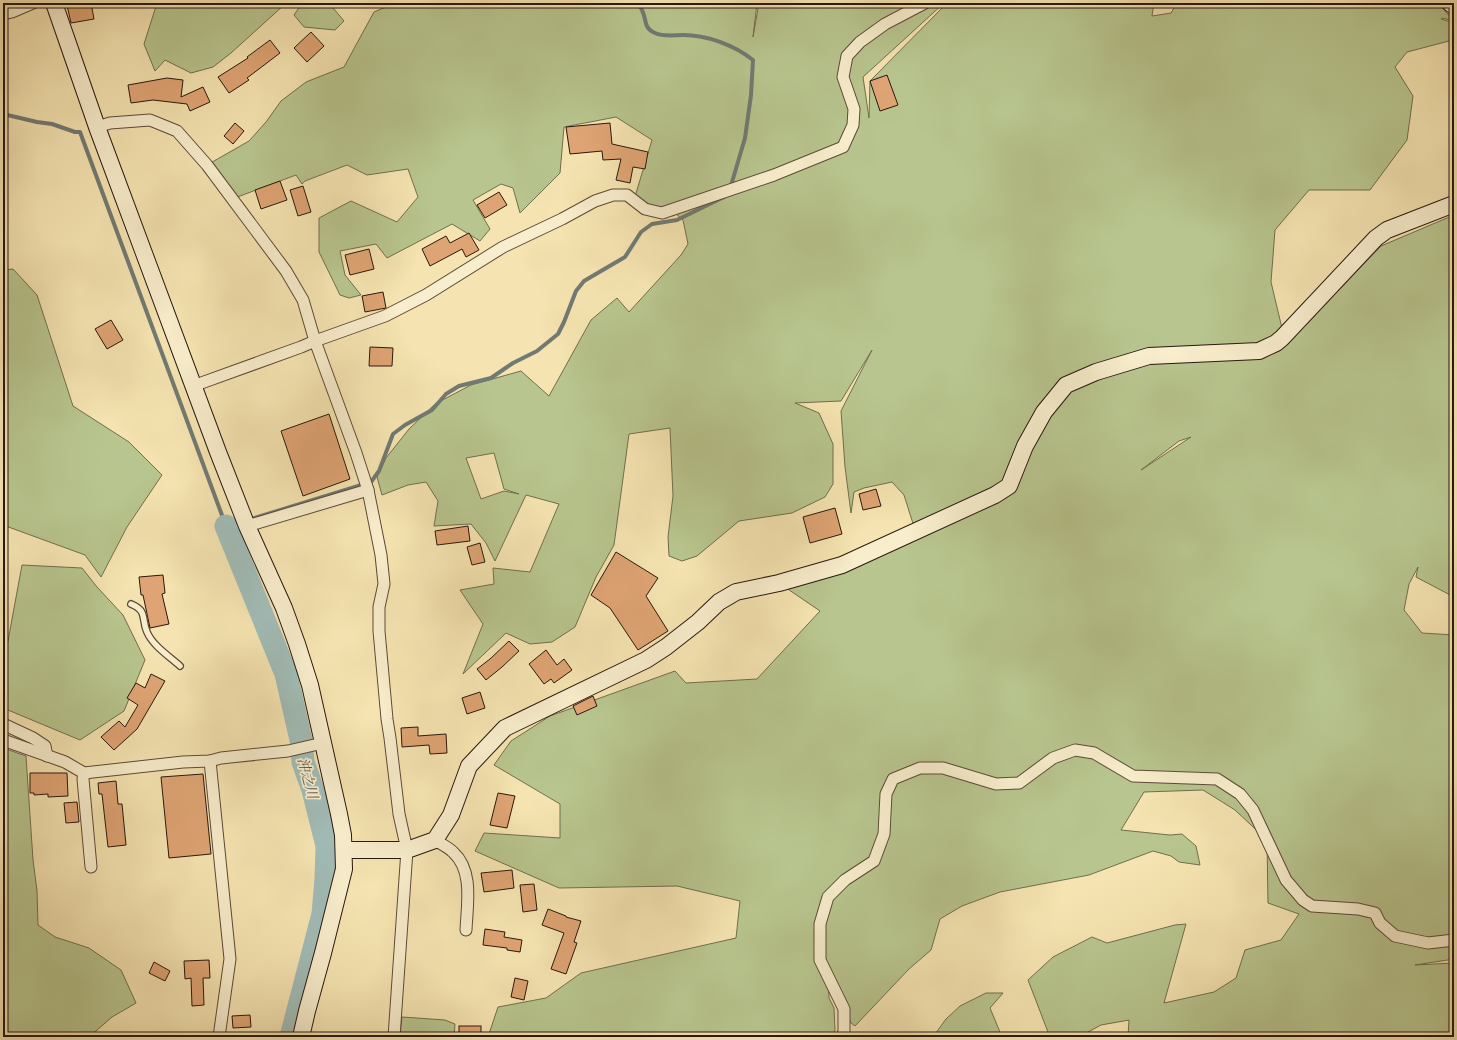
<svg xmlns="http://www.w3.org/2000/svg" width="1457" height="1040" viewBox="0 0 1457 1040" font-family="'EB Garamond','Noto Serif JP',serif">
<rect width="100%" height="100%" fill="#f5e4b1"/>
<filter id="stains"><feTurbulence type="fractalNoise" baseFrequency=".005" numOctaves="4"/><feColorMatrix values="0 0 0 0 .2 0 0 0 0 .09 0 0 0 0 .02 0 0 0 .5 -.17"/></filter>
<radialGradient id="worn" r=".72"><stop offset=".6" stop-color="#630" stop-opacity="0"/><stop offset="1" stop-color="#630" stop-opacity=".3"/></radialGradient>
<g fill="#b8c58e" stroke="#706e4e" fill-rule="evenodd">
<path d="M 157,3 L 284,3 L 284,5 L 231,53 L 213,67 L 191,73 L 165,60 L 155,71 L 144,44 Z"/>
<path d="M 302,3 L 329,3 L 344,21 L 335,30 L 304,27 L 294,15 Z"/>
<path d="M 395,3 L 757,3 L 753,37 L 759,3 L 944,3 L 863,77 L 869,118 L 870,81 L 947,3 L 1154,3 L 1152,16 L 1171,13 L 1177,3 L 1438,3 L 1454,21 L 1442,18 L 1441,19 L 1454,23 L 1454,46 L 1449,41 L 1407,52 L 1395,67 L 1413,96 L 1407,140 L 1370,190 L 1309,190 L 1275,230 L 1271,282 L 1286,345 L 1381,246 L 1454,215 L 1454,597 L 1416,577 L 1418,567 L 1409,584 L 1404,610 L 1422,633 L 1454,635 L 1454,959 L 1415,965 L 1454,963 L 1454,1037 L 1128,1037 L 1129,1020 L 1101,1025 L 1079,1037 L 1041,1037 L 1048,1032 L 1028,980 L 1053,957 L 1092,937 L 1107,943 L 1175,925 L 1186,924 L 1164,1003 L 1214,992 L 1236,978 L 1245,950 L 1281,940 L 1299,914 L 1268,903 L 1267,840 L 1235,810 L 1203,790 L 1144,792 L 1121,830 L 1170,835 L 1182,834 L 1196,846 L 1200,865 L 1179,862 L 1171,856 L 1153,851 L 1089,875 L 1000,892 L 962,906 L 940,919 L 931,950 L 909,969 L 855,1026 L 851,1023 L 828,976 L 829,998 L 834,1008 L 835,1030 L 832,1037 L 488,1037 L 498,1007 L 546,998 L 581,973 L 736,938 L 740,901 L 677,886 L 559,888 L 475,851 L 484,833 L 560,838 L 560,804 L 494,765 L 511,741 L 550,716 L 675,671 L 686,683 L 757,679 L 820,611 L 779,583 L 915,530 L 904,495 L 892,482 L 864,488 L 854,492 L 851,513 L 845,467 L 841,411 L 872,350 L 841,401 L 795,403 L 819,413 L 833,444 L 833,484 L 825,497 L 792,513 L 739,521 L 697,556 L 682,561 L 669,556 L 668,537 L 673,496 L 670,428 L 629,434 L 614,545 L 596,577 L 575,627 L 552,642 L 530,644 L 506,633 L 463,674 L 483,624 L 460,590 L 494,584 L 493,568 L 530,572 L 559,504 L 526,495 L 495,561 L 486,543 L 471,524 L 434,526 L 438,501 L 426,482 L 408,485 L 382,495 L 377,477 L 386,458 L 409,429 L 435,404 L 471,385 L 521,371 L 549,396 L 591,320 L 617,298 L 629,312 L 681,255 L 688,244 L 683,220 L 676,214 L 673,216 L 634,200 L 652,140 L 616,117 L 564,127 L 560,173 L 520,213 L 513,188 L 501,184 L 473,200 L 490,229 L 480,241 L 452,224 L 387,258 L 376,244 L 340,251 L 345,275 L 361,295 L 349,298 L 340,295 L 319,252 L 319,218 L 351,201 L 397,222 L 418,197 L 408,169 L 367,175 L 347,165 L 305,181 L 302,184 L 296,175 L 232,199 L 207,165 L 249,141 L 266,122 L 281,101 L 306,82 L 344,67 L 374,12 ZM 1191,437 L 1141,470 L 1179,441 ZM 494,453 L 504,489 L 519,494 L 504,491 L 481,499 L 466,458 Z"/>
<path d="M 13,269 L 37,295 L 73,406 L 129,442 L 162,475 L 127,527 L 101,577 L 85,555 L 3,525 L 3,270 Z"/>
<path d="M 22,565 L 82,568 L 97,587 L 123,615 L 145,660 L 124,711 L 80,740 L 3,708 L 3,668 Z"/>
<path d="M 3,748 L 26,756 L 33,860 L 37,891 L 38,925 L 55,937 L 89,948 L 121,970 L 136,1003 L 112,1017 L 89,1037 L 3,1037 Z"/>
<path d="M 986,993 L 1003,993 L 990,1008 L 1002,1037 L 933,1037 L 946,1019 L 960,1006 Z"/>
<path d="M 402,1017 L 445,1020 L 455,1024 L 454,1037 L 400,1037 Z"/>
</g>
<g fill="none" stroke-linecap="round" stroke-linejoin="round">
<g stroke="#717a73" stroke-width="4">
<path d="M 636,3 C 638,5 641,7 642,10 C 647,20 643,28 655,33 C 664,37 674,35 683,35 C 707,35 734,45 753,60 L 751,95 L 745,138 L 730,189"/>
<path d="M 3,114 L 37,122 L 52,124 L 75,132 L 80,132 L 226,526 L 241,522"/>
<path d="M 248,520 L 371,482 L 379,471 L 393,434 L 405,425 L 432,410 L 446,394 L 459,386 L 491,378 L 513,363 L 537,351 L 558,334 L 564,322 L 576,291 L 584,281 L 625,257 L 641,232 L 652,224 L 677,220 L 724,197"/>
</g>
<path stroke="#a1bcb7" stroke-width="23" d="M 226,526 L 286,674 L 301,740 L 303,762 L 313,790 L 327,846 L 326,879 L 323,914 L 291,1037"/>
</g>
<g fill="#dfa473" stroke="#29170e">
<path d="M 77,3 L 91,3 L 94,19 L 71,23 L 67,5 Z"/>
<path d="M 311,32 L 324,46 L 307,62 L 294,48 Z"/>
<path d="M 270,40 L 280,53 L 247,78 L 249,80 L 229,93 L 218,77 L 248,58 L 247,57 Z"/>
<path d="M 887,75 L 898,105 L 880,111 L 870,81 Z"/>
<path d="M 167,78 L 183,80 L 181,97 L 203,87 L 210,102 L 190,111 L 187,104 L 153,100 L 131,103 L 128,85 Z"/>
<path d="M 235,123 L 244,131 L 233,144 L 224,136 Z"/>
<path d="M 610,123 L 612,144 L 648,152 L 645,169 L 633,167 L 630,183 L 616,180 L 621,159 L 603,160 L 602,151 L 570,154 L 566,127 Z"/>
<path d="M 280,181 L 287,200 L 261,209 L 255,190 Z"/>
<path d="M 303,186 L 311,212 L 298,216 L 290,190 Z"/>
<path d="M 499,192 L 507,205 L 485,218 L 477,205 Z"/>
<path d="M 469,233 L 479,250 L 466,257 L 462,249 L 430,266 L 422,249 L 446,236 L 450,243 Z"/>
<path d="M 369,249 L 374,269 L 350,275 L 345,255 Z"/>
<path d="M 383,292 L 386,308 L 365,312 L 362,296 Z"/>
<path d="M 111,320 L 123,340 L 107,349 L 95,329 Z"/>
<path d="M 370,347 L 393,348 L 392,366 L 369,366 Z"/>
<path d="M 329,414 L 350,479 L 303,496 L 281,431 Z"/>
<path d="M 876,489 L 881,506 L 863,510 L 859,494 Z"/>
<path d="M 835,508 L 842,534 L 810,543 L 803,517 Z"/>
<path d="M 468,526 L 470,541 L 437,545 L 435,531 Z"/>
<path d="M 480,543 L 485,562 L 472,565 L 467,547 Z"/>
<path d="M 616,552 L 658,578 L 646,596 L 668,631 L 638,650 L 610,608 L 591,595 Z"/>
<path d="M 163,575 L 165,593 L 162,594 L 169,624 L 150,628 L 143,595 L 141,595 L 139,577 Z"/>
<path d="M 509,641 L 519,651 L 502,667 L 486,680 L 477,669 L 490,659 Z"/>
<path d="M 546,650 L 557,665 L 564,659 L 572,670 L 554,683 L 551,679 L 544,684 L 529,664 Z"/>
<path d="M 151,674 L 165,681 L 137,729 L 114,750 L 101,737 L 119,721 L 125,727 L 138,705 L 127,698 L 136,683 L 145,688 Z"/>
<path d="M 480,692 L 485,708 L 467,714 L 462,698 Z"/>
<path d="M 593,696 L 597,706 L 577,715 L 573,706 Z"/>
<path d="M 418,727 L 418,736 L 446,734 L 447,753 L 430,754 L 429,745 L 402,747 L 401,728 Z"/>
<path d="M 30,773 L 67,773 L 68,796 L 48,797 L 48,794 L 34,795 L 34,793 L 30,793 Z"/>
<path d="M 203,774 L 211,854 L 169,858 L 161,777 Z"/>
<path d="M 116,781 L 118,804 L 122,804 L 126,845 L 108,847 L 102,794 L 99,794 L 98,783 Z"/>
<path d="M 498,793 L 515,796 L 507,828 L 490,825 Z"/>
<path d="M 77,802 L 79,822 L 66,823 L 64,803 Z"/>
<path d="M 512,870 L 514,888 L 484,892 L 481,873 Z"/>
<path d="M 534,884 L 537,910 L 523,912 L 520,885 Z"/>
<path d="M 548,909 L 566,916 L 566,917 L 581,921 L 574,942 L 577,943 L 566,974 L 551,969 L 564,933 L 542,925 Z"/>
<path d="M 485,929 L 505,932 L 504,937 L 522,940 L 520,952 L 507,950 L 507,948 L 483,945 Z"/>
<path d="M 209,960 L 210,978 L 203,978 L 204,1005 L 192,1006 L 191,978 L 185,979 L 184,961 Z"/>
<path d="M 154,962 L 170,971 L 165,981 L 149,973 Z"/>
<path d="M 515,978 L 528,981 L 524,1000 L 511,997 Z"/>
<path d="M 250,1015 L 251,1027 L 233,1028 L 232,1016 Z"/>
<rect x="459" y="1026" width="22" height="11"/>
</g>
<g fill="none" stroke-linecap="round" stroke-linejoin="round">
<g stroke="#5c4a37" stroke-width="8">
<path id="lane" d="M 131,604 C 148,611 141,619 147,632 C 153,646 169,656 180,666"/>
</g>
<g stroke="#5c4a37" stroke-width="13">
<g id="street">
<path d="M 3,14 L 12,12 L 33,3"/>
<path d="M 97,127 L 110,123 L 150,120 L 177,131 L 207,165 L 286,271 L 303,300 L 315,341 L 356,453 L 368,490 L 381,555 L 384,584 L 379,607 L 379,631 L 387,719 L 390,738 L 399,814 L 407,850 L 394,1037"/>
<path d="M 193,386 L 301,347 L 315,341 L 385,316 L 426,295 L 503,247 L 562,219 L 595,201 L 613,195 L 627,195 L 645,209 L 662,213 L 774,175 L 843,147 L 853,125 L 854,109 L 843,77 L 847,56 L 860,42 L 885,24 L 925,3"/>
<path d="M 247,526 L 368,490"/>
<path d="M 3,724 L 33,738 L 45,746 L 47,756"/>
<path d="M 3,740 L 65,762 L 84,773 L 183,762 L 210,761 L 221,758 L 288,751 L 323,743"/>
<path d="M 210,761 L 230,959 L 219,1037"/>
<path d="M 84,773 L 83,779 L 91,867"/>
<path d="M 435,840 C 441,844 448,847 453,852 C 474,871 467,905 466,930"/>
<path d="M 842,1037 L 844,1031 L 844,1009 L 820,960 L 820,924 L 828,897 L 845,880 L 874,861 L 884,834 L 886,794 L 893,779 L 920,768 L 943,768 L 996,784 L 1019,783 L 1053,758 L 1075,750 L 1094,753 L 1133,776 L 1217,779 L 1240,794 L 1253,810 L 1286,880 L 1303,900 L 1312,906 L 1358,909 L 1375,913 L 1380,923 L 1395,936 L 1428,943 L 1454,940"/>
</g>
</g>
<g stroke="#29170e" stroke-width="18">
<g id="secondary">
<path d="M 54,3 L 97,127 L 218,452 L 247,526 L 284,608 L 297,644 L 310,685 L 339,814 L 343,835 L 344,869 L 323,953 L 307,1011 L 301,1037"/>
<path d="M 1450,3 L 1454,6"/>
<path d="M 344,850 L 407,850 L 435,840 L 451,815 L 469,766 L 505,728 L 646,660 L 666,647 L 698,622 L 719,602 L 736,592 L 779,583 L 842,565 L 995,495 L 1009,486 L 1025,446 L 1044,412 L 1066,385 L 1096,372 L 1149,356 L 1259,351 L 1276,343 L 1282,338 L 1376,238 L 1387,230 L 1454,204"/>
</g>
</g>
<use href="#lane" stroke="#f8edcc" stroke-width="5.5"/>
<use href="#street" stroke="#f8edcc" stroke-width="11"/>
<use href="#secondary" stroke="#f8edcc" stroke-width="16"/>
</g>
<g text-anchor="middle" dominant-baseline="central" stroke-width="3.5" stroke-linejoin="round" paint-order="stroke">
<g font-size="14" font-style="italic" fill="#535149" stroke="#f8edcc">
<text transform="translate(308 778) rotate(75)">沖之川</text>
</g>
</g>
<rect width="1457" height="1040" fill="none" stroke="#f5e4b1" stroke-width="16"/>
<rect x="4" y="4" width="1449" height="1032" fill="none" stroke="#29170e" stroke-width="2"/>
<rect x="8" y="8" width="1441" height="1024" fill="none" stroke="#29170e"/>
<rect width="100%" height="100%" filter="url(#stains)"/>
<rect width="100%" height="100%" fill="url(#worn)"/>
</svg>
